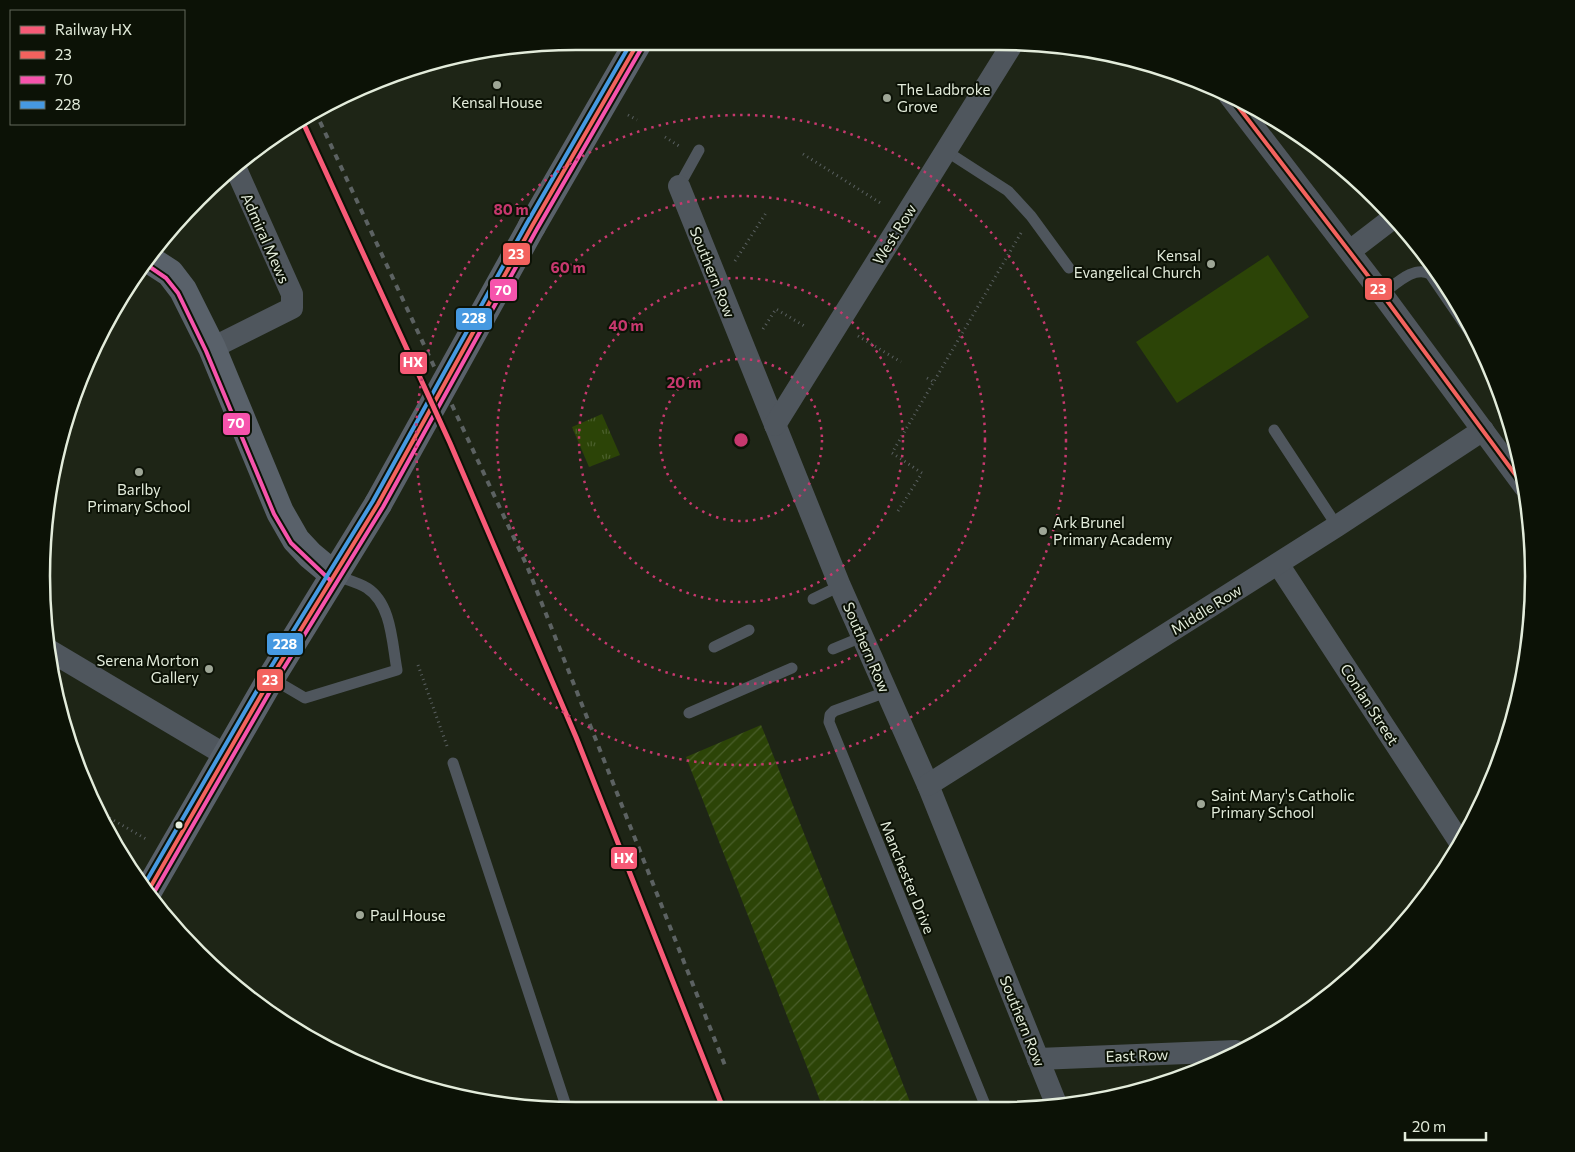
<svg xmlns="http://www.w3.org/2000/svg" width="1575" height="1152" viewBox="0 0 1575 1152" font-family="Commissioner,sans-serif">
<defs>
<pattern id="park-tufts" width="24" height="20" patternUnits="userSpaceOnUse" patternTransform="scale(1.25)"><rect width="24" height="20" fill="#2c4407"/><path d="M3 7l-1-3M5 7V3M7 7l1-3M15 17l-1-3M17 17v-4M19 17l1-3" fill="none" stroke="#4a5f2b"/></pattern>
<pattern id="garden-furrows" width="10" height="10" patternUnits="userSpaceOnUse" patternTransform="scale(1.25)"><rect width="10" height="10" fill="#2c4407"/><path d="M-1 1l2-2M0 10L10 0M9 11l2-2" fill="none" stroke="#4a5f2b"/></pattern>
</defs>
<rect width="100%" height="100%" fill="#1e2516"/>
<path fill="url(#park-tufts)" d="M 602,414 L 620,455 L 589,467 L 572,427 Z"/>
<path fill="url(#garden-furrows)" d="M 761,725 L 766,737 L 912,1107 L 823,1108 L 686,757 Z"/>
<path fill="#2c4407" d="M 1268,255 L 1309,317 L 1177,403 L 1136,342 Z"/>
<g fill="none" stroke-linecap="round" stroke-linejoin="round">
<g stroke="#5a6061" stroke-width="3" stroke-dasharray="1 4" stroke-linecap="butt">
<path d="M 596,41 L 603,45"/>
<path d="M 571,42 L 574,47 L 581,41"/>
<path d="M 628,115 L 637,120"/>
<path d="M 665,137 L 679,146"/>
<path d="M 803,154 L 882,204"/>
<path d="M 735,261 L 766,213"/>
<path d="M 763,329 L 776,309 L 806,327"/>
<path d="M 858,336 L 901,362"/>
<path d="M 927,378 L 934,382"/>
<path d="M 898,511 L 922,473 L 892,453 L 1021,233"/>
<path d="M 418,665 L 447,746"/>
<path d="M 101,813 L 146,839"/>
</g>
<g stroke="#4f565d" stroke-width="11">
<path d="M 946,151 L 1008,191 L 1031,216 L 1069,268"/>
<path d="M 679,186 L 699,150"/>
<path d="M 1382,294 C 1396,284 1414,265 1430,274 L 1482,350"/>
<path d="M 1274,430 L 1337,526"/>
<path d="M 813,599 L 840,586"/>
<path d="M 714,647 L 749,630"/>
<path d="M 833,649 L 862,637"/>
<path d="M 271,678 L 305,698 L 397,670 C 392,644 392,604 367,588 C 357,582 344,579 334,575"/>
<path d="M 886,692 L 834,711 L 830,715 L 829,722 L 986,1107"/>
<path d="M 689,713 L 792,668"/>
<path d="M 453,763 L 567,1109"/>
</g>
<g stroke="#4f565d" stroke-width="22">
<path d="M 1229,95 L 1382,294 L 1524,486"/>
<path d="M 679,186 L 840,586 L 928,785 L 1057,1106"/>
<path d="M 1350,251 L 1393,218"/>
<path d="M 212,348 L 292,308 L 292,294 L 236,169"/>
<path d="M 775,425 L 1013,43"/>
<path d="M 1278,564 L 1461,844"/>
<path d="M 47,649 L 227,756"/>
<path d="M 928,785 L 1337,526 L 1483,430"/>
<path d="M 1038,1059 L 1236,1051"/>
</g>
<g stroke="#59616a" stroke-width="28">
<path d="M 532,226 L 639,41"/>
<path d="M 150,260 L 170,273 L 183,290 L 212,348 L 280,512 L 296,540 L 310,555 L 334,575"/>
<path d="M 147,893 L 271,678 L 378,504"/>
</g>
<path stroke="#5c6262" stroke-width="4" stroke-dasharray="6 6" stroke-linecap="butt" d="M 315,111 L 527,566 L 726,1068"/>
<path stroke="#59616a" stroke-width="28" d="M 378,504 L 532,226"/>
<g stroke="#0c1206" stroke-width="8">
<g id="bus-1">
<path d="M 1230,96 L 1382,294 L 1523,485"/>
<path d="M 147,893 L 271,678 L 378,504 L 532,226 L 639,41"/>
</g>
</g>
<g stroke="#0c1206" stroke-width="8">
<g id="bus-2">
<path d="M 147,265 L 166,278 L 178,293 L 206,351 L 274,514 L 291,543 L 330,580"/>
<path d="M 152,896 L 276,681 L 383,507 L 537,229 L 644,44"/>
</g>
</g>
<g stroke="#0c1206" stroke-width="8">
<path id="bus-3" d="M 143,887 L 266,675 L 373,501 L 527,223 L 632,41"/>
</g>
<use href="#bus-1" stroke="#f3625e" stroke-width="4"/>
<use href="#bus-2" stroke="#f653ac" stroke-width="4"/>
<use href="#bus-3" stroke="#4699e1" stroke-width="4"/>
<g stroke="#0c1206" stroke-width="9">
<path id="rail-1" d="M 301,118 L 450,443 L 576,737 L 723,1108"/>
</g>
<use href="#rail-1" stroke="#f75a77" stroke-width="5"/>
</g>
<g fill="none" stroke="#c7386e" stroke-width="2.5" stroke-dasharray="2.5 5">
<circle cx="741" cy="440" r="81"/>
<circle cx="741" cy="440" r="162"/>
<circle cx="741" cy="440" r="244"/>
<circle cx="741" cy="440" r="325"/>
</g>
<g fill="#9ea696" stroke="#0c1206" stroke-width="2">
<circle cx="497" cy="85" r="5"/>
<circle cx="887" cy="98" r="5"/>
<circle cx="1211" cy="264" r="5"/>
<circle cx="139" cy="472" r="5"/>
<circle cx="1043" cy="531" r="5"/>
<circle cx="209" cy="669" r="5"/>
<circle cx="1201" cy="804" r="5"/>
<circle cx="360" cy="915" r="5"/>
</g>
<circle fill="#e3ecdb" stroke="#0c1206" stroke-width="2" cx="179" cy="825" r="4.5"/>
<g text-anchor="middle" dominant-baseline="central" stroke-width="4" stroke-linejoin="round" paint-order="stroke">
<g font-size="15" fill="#e3ecdb" stroke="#0c1206" text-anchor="start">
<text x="897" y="89">The Ladbroke<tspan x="897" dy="17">Grove</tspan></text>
<text x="497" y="102" text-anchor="middle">Kensal House</text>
<text x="1201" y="255" text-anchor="end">Kensal<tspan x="1201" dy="17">Evangelical Church</tspan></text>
<text x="139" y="489" text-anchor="middle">Barlby<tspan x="139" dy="17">Primary School</tspan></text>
<text x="1053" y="522">Ark Brunel<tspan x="1053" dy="17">Primary Academy</tspan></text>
<text x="199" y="660" text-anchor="end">Serena Morton<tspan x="199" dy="17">Gallery</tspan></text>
<text x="1211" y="795">Saint Mary's Catholic<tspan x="1211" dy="17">Primary School</tspan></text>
<text x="370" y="915">Paul House</text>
</g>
<g font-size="15" fill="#e3ecdb" stroke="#0c1206">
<text transform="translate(894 234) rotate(-58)">West Row</text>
<text transform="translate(266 238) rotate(66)">Admiral Mews</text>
<text transform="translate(713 272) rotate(68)">Southern Row</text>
<text transform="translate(1206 609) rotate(-32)">Middle Row</text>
<text transform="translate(867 647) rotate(67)">Southern Row</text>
<text transform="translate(1370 704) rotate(57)">Conlan Street</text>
<text transform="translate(908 877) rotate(68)">Manchester Drive</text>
<text transform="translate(1023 1021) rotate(68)">Southern Row</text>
<text transform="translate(1137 1055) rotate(-2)">East Row</text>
</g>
</g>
<path d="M0 0H1575V1152H0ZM576 50H999A526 526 0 0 1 1525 576V576A526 526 0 0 1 999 1102H576A526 526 0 0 1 50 576V576A526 526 0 0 1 576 50Z" fill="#0c1206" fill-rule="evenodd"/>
<path fill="none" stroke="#e3ecdb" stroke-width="2.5" d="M576 50H999A526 526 0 0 1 1525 576V576A526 526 0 0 1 999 1102H576A526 526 0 0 1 50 576V576A526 526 0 0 1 576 50Z"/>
<circle cx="741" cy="440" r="8" fill="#c7386e" stroke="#0c1206" stroke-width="2.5"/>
<g font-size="15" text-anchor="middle" font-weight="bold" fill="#c7386e" stroke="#0c1206" stroke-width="4" stroke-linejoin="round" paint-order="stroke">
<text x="511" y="215">80 m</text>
<text x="568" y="273">60 m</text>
<text x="626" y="331">40 m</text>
<text x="684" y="388">20 m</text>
</g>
<g stroke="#0c1206" stroke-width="2">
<rect x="502" y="242" width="29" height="24" rx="5" fill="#f3625e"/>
<rect x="1364" y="277" width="29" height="24" rx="5" fill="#f3625e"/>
<rect x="489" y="278" width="29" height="24" rx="5" fill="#f653ac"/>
<rect x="455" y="307" width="38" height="24" rx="5" fill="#4699e1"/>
<rect x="399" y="351" width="29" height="24" rx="5" fill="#f75a77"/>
<rect x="222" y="412" width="29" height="24" rx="5" fill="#f653ac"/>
<rect x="266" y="632" width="38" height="24" rx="5" fill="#4699e1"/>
<rect x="256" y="668" width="28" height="24" rx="5" fill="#f3625e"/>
<rect x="610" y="846" width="28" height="24" rx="5" fill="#f75a77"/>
</g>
<g font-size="14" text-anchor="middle" font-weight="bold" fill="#fff">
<text x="516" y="259">23</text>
<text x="1378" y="294">23</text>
<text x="503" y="295">70</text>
<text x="474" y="323">228</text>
<text x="413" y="367">HX</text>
<text x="236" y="428">70</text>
<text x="285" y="649">228</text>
<text x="270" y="685">23</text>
<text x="624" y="863">HX</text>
</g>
<rect x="10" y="10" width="175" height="115" fill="#0c1206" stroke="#62695b"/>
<rect x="20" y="26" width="25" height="8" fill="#f75a77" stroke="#62695b"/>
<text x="55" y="35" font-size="15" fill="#e3ecdb">Railway HX</text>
<rect x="20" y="51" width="25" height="8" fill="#f3625e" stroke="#62695b"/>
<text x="55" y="60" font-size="15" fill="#e3ecdb">23</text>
<rect x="20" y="76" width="25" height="8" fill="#f653ac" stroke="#62695b"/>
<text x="55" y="85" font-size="15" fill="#e3ecdb">70</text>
<rect x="20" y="101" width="25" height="8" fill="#4699e1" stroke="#62695b"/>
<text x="55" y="110" font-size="15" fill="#e3ecdb">228</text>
<path d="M1405 1132v8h81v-8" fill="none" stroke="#e3ecdb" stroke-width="2.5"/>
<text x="1412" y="1132" font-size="15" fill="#e3ecdb" stroke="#0c1206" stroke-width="4" paint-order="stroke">20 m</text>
</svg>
